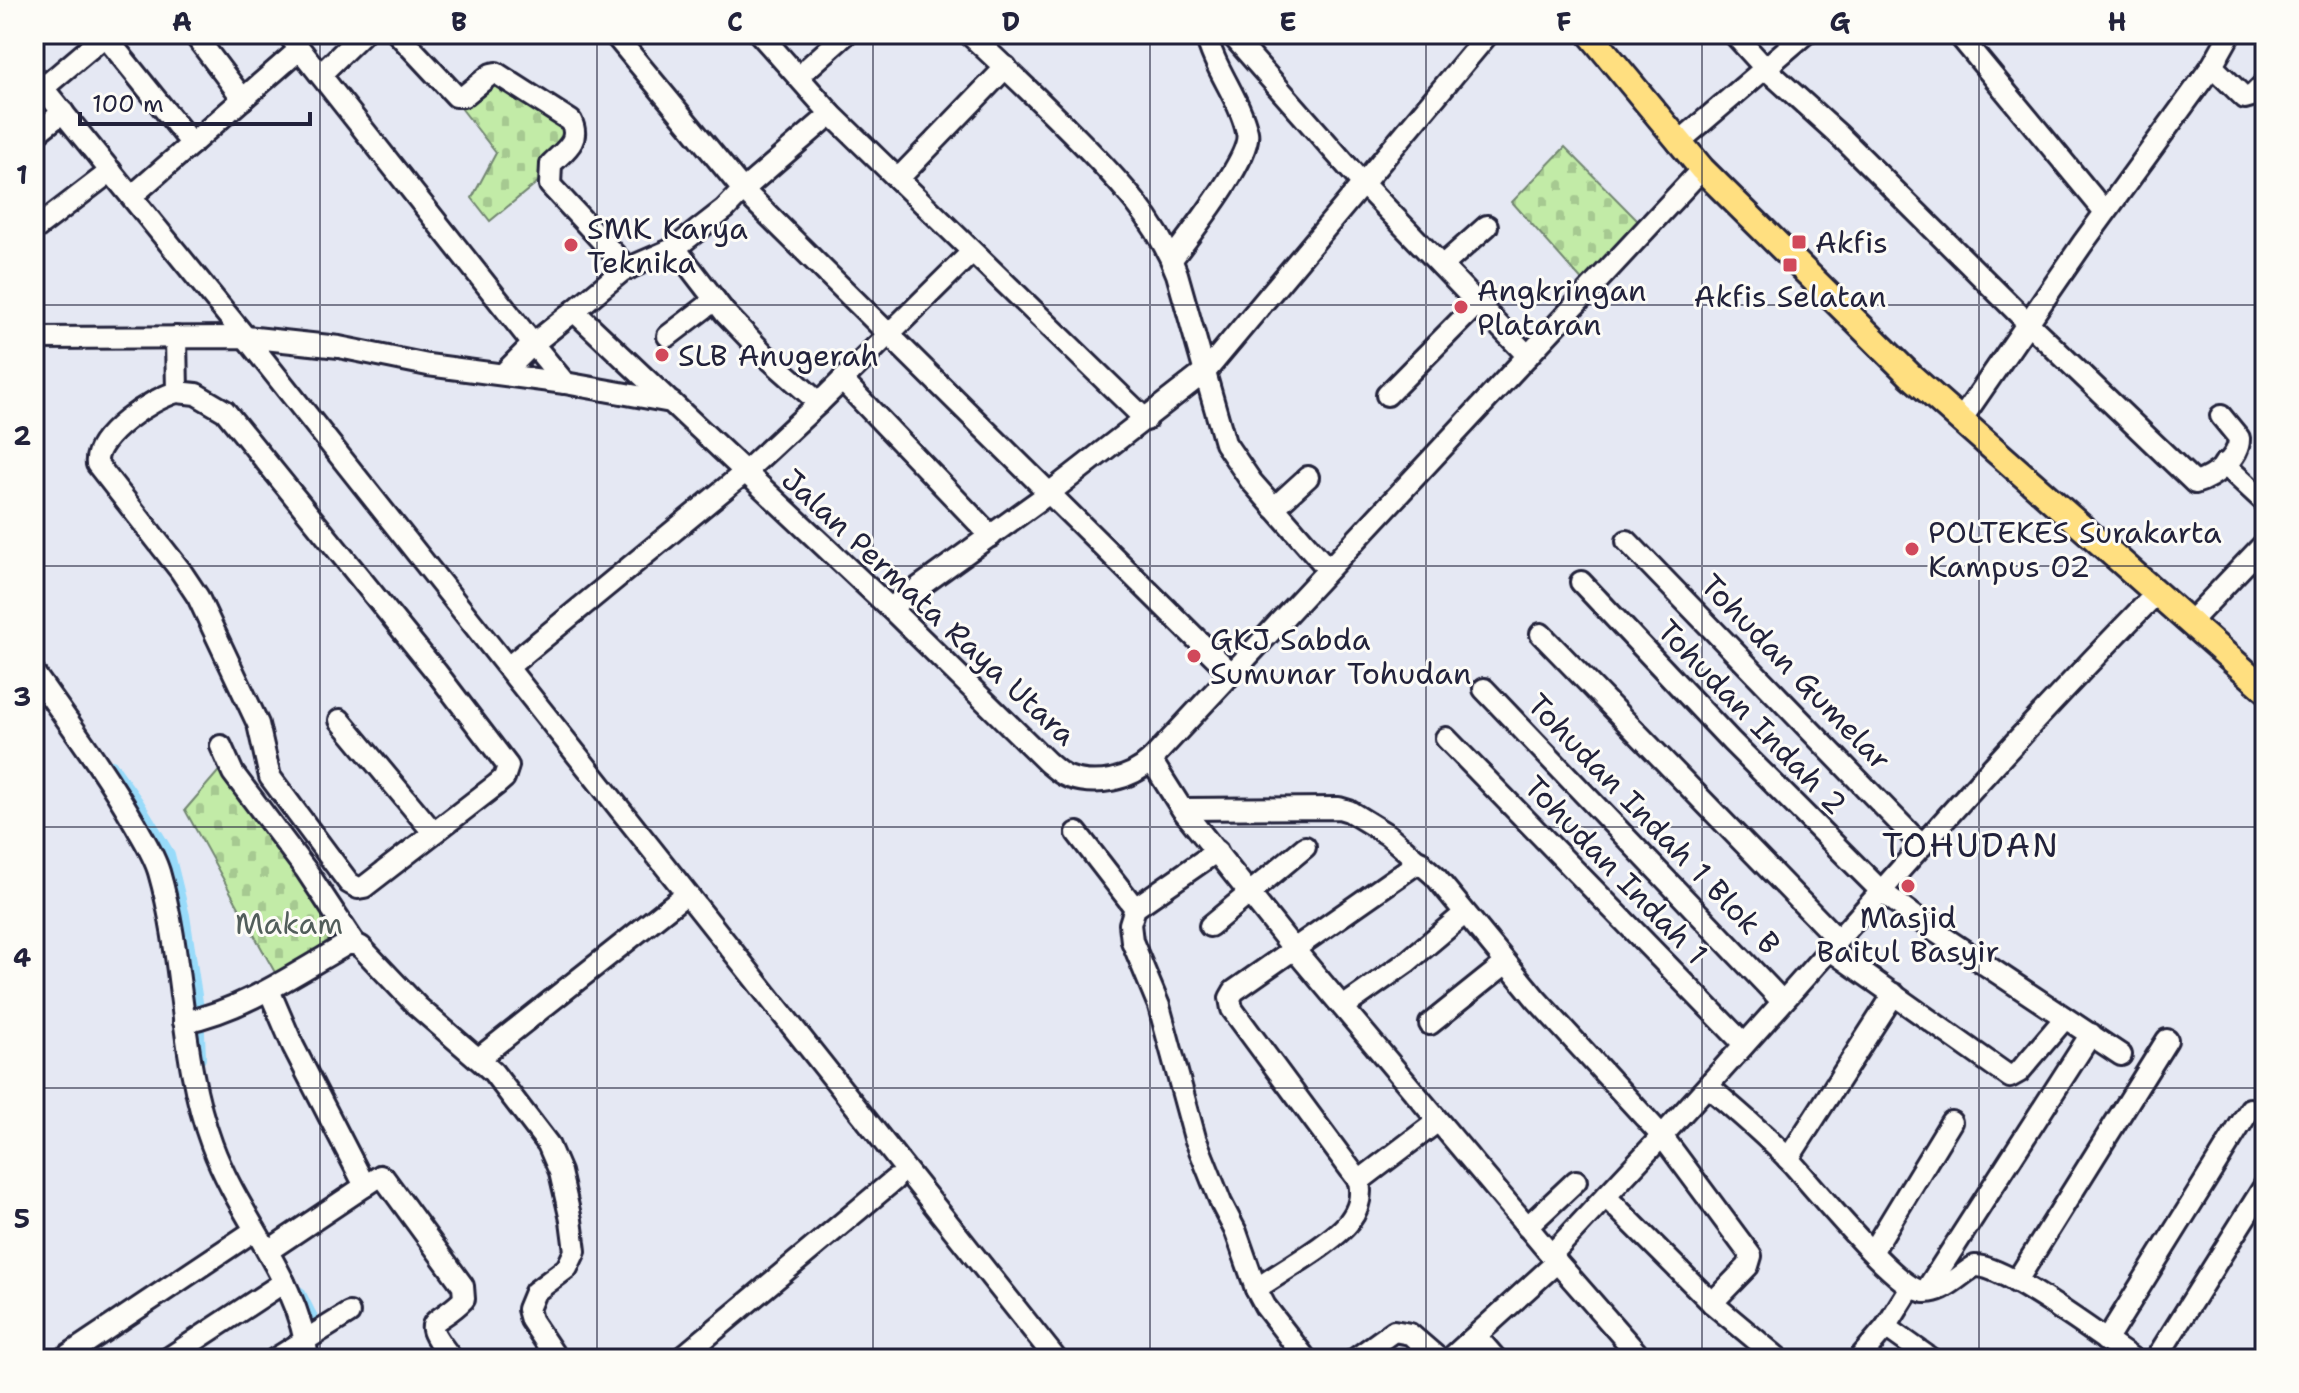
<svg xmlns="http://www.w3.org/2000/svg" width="2299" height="1393" viewBox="0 0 2299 1393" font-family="'Shantell Sans',sans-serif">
<defs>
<pattern id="cemetery-stones" width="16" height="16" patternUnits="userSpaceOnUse" patternTransform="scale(2)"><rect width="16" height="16" fill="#c2eba7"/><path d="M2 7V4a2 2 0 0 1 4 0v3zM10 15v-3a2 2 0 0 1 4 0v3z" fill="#a6c991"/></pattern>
</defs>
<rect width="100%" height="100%" fill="#e5e8f3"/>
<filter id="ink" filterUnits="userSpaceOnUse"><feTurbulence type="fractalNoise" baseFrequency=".0125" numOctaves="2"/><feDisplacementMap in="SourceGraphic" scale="16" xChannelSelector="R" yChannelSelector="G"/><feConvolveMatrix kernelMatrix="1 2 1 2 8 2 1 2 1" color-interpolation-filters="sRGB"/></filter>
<g filter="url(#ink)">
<g fill="url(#cemetery-stones)" stroke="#728671" stroke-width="2">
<path d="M 492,76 L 573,130 L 545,176 L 490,221 L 472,198 L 496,153 L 458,104 Z"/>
<path d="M 1565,147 L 1640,223 L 1585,284 L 1512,202 Z"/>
<path d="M 223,766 L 346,939 L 278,978 L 185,810 Z"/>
</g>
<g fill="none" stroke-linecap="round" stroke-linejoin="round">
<g stroke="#98dbfa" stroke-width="16">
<path d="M 111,768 L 135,802 L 167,855 L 182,916 L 196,1009 L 198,1058"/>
<path d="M 298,1294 L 310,1318"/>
</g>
<g stroke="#22223b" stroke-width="26">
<g id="minor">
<path d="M 194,34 L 243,99"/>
<path d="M 288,34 L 533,344 L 574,311 L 667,399"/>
<path d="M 398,34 L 456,96 L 464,96 L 491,74 L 496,73 L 571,121 C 581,141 565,150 551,164 L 550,185 L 628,269"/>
<path d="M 614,34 L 743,190 L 1231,673"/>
<path d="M 760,34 L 831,114 L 1146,420"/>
<path d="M 969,34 C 1004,66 1038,99 1071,132 C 1113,175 1156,217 1177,274 L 1225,443 L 1251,481 L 1328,569"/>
<path d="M 1231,34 L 1363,184 L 1528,356"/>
<path d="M 1734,34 L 1765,68 L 1839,135 L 2027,322 L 2195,483 C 2213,478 2240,458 2239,438 L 2221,416"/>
<path d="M 1958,34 L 2105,212"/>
<path d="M 105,36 L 192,144"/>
<path d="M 2212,66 L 2245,98 L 2252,96 L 2265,83"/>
<path d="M 809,67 L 846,34"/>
<path d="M 321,74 L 362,34"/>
<path d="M 34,77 L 251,344 L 1056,1359"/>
<path d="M 43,88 L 107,34"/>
<path d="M 34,135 L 63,112"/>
<path d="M 1678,143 L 1805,34"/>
<path d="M 898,179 L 1006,67"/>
<path d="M 140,189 L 292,56"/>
<path d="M 34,230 L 111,171"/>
<path d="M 675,248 L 725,209 L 743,190 L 831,114"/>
<path d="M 1172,259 C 1188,237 1253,156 1247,132 C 1239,97 1214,69 1206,34"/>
<path d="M 1442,266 L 1487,226"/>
<path d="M 574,311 L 622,271 L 675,248 L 725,313 L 766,356 L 819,403"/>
<path d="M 668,336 L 715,300"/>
<path d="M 176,337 L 177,392"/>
<path d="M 34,338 L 246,337 L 339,347 L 428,365 L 565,383 L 671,402 L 890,608 L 1047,762 C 1053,767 1060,774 1068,777 C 1096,787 1130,780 1151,760 L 1702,169"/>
<path d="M 504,373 L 533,344 L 565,383"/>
<path d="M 842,380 L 991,536"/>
<path d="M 177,392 L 196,394 L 225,411 L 437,673 L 508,766 L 504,778 L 496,785 L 364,887 L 358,888 L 349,883 L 270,777 L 258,724 L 198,597 L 180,570 L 97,464 C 93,437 153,398 177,392 Z"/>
<path d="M 1387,395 L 1478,303"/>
<path d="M 1961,420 L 2083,243 L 2212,66 L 2230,34"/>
<path d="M 2224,464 L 2265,502"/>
<path d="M 1274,508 L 1308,477"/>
<path d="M 1627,541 L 1922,846"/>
<path d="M 1581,582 L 1731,741 L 1881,891 L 1933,930 L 2121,1055"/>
<path d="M 890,608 L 1048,494 L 1206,371 L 1488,34"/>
<path d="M 2189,623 L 2265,543"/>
<path d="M 1541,634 L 1837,939"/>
<path d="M 513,663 L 744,473 L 819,403 L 972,252"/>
<path d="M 34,673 C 69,723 105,771 135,824 C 144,840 154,855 159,872 C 185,962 179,1057 212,1145 C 239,1219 299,1279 308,1359"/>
<path d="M 1484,689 L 1781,1000"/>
<path d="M 340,720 L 433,832"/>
<path d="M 1446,738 L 1743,1043"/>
<path d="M 221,746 L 233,773 L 306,870 L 355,944"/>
<path d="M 1151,760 L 1182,809 L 1293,948 L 1557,1262 L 1642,1359"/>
<path d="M 1182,809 L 1339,808 L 1349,811 L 1388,835 L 1435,876 L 1536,999 L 1662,1136 C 1825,958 1980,773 2149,601 L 2155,592"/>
<path d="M 1077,833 L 1135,908"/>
<path d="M 1217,851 L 1135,908 L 1130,924 L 1132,941 L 1159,1006 L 1195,1138 L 1221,1203 L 1236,1232 L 1256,1289 L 1265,1306 L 1306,1359"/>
<path d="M 1210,926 L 1305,847"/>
<path d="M 1829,949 L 2010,1077 L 2019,1072 L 2065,1018"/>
<path d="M 1343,1007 L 1407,962 L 1464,914"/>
<path d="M 184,1022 C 243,1010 295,974 347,944 L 355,944 L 361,947 L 417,1006 L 493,1072 L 548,1144 L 560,1172 L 571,1220 L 575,1251 L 567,1268 L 535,1292 L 528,1309 L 531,1320 L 557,1359"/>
<path d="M 1430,1024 L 1506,963"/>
<path d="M 479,1058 L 686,894"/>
<path d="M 1708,1086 C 1735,1110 1765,1134 1790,1161 C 1814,1187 1893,1285 1921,1291 C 1942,1296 1959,1275 1975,1266 C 2004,1264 2104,1340 2133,1359"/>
<path d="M 1788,1159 L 1894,994"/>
<path d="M 1359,1181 L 1438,1121"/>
<path d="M 365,1186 L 380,1176 L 384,1178 L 463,1286 L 464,1299 C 435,1329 417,1314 452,1359"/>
<path d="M 1606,1197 L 1712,1303 L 1779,1359"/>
<path d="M 1527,1227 L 1576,1181"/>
<path d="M 268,1251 L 365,1186 L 293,1046 L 269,990"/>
<path d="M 1872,1252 L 1951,1122"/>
<path d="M 1551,1255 L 1662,1136 L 1751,1256 L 1748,1266 L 1712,1303"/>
<path d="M 2016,1282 L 2167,1040"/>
<path d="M 1256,1289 C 1279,1273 1334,1242 1349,1222 C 1359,1209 1362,1197 1359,1181 L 1232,1009 L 1230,998 L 1234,991 L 1420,861"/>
<path d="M 1925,1292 L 2091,1034"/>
<path d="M 1886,1327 L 1931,1359"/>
<path d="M 1476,1336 L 1496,1359"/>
<path d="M 2106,1341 L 2250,1109"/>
<path d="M 62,1359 L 255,1230"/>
<path d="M 167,1359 L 284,1282"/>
<path d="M 275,1359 L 349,1313"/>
<path d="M 680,1359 L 894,1180"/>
<path d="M 1355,1359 L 1394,1331 L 1410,1334 L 1439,1359"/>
<path d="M 1450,1359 L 1557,1262"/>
<path d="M 1859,1359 L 1886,1327 L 1911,1287"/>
<path d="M 2156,1359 L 2265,1185"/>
</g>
</g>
<g stroke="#22223b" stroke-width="30">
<path id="major" d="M 1590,34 L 1702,169 L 1911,376 L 2265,689"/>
</g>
<use href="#minor" stroke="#fdfcf7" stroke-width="20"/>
<use href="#major" stroke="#ffdf80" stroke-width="24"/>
</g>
</g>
<path fill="none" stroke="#22223b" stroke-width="2" stroke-opacity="0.55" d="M 320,34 L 320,1359M 597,34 L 597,1359M 873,34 L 873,1359M 1150,34 L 1150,1359M 1426,34 L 1426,1359M 1702,34 L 1702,1359M 1979,34 L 1979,1359M 34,305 L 2265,305M 34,566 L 2265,566M 34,827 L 2265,827M 34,1088 L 2265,1088"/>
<g fill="#d1495b" stroke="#fdfcf7" stroke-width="3">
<rect x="1791" y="234" width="16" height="16" rx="4"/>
<circle cx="571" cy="245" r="8"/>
<rect x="1782" y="257" width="16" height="16" rx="4"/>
<circle cx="1461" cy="307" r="8"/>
<circle cx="662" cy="355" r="8"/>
<circle cx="1912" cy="549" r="8"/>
<circle cx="1194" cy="656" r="8"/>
<circle cx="1908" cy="886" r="8"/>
</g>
<g text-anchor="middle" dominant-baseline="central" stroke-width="6" stroke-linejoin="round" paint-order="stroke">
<g font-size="30" fill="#22223b" stroke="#fdfcf7" text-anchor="start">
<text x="587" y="228">SMK Karya<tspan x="587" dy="34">Teknika</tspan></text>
<text x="1815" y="242">Akfis</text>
<text x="1477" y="290">Angkringan<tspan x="1477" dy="34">Plataran</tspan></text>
<text x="1790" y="296" text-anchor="middle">Akfis Selatan</text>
<text x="678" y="355">SLB Anugerah</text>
<text x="1928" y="532">POLTEKES Surakarta<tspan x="1928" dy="34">Kampus 02</tspan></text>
<text x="1210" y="639">GKJ Sabda<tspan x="1210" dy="34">Sumunar Tohudan</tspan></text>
<text x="1908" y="917" text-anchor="middle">Masjid<tspan x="1908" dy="34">Baitul Basyir</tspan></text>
</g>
<g font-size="30" fill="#22223b" stroke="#fdfcf7">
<text transform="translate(929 607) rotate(43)">Jalan Permata Raya Utara</text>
<text transform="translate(1796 672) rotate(46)">Tohudan Gumelar</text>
<text transform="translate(1752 717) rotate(46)">Tohudan Indah 2</text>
<text transform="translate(1654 824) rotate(46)">Tohudan Indah 1 Blok B</text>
<text transform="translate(1616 870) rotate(46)">Tohudan Indah 1</text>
</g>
<g font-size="30" fill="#525e5b" stroke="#fdfcf7">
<text x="289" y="923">Makam</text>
</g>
<g font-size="34" letter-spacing="2" fill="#22223b" stroke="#fdfcf7">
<text x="1971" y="845">TOHUDAN</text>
</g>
</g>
<rect width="2299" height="1393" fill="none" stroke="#fdfcf7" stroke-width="88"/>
<path d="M80 112v12h230v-12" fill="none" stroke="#22223b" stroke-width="4"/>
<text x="92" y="112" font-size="24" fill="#22223b" stroke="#fdfcf7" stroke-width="6" paint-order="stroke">100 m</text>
<rect x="44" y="44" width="2211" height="1305" fill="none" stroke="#22223b" stroke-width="3"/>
<g font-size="26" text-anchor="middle" font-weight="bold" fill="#22223b">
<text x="182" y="31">A</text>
<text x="459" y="31">B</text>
<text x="735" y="31">C</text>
<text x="1011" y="31">D</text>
<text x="1288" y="31">E</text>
<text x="1564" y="31">F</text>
<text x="1840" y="31">G</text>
<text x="2117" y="31">H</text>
<text x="22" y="184">1</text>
<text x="22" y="445">2</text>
<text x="22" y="706">3</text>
<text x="22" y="967">4</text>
<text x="22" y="1228">5</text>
</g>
</svg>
